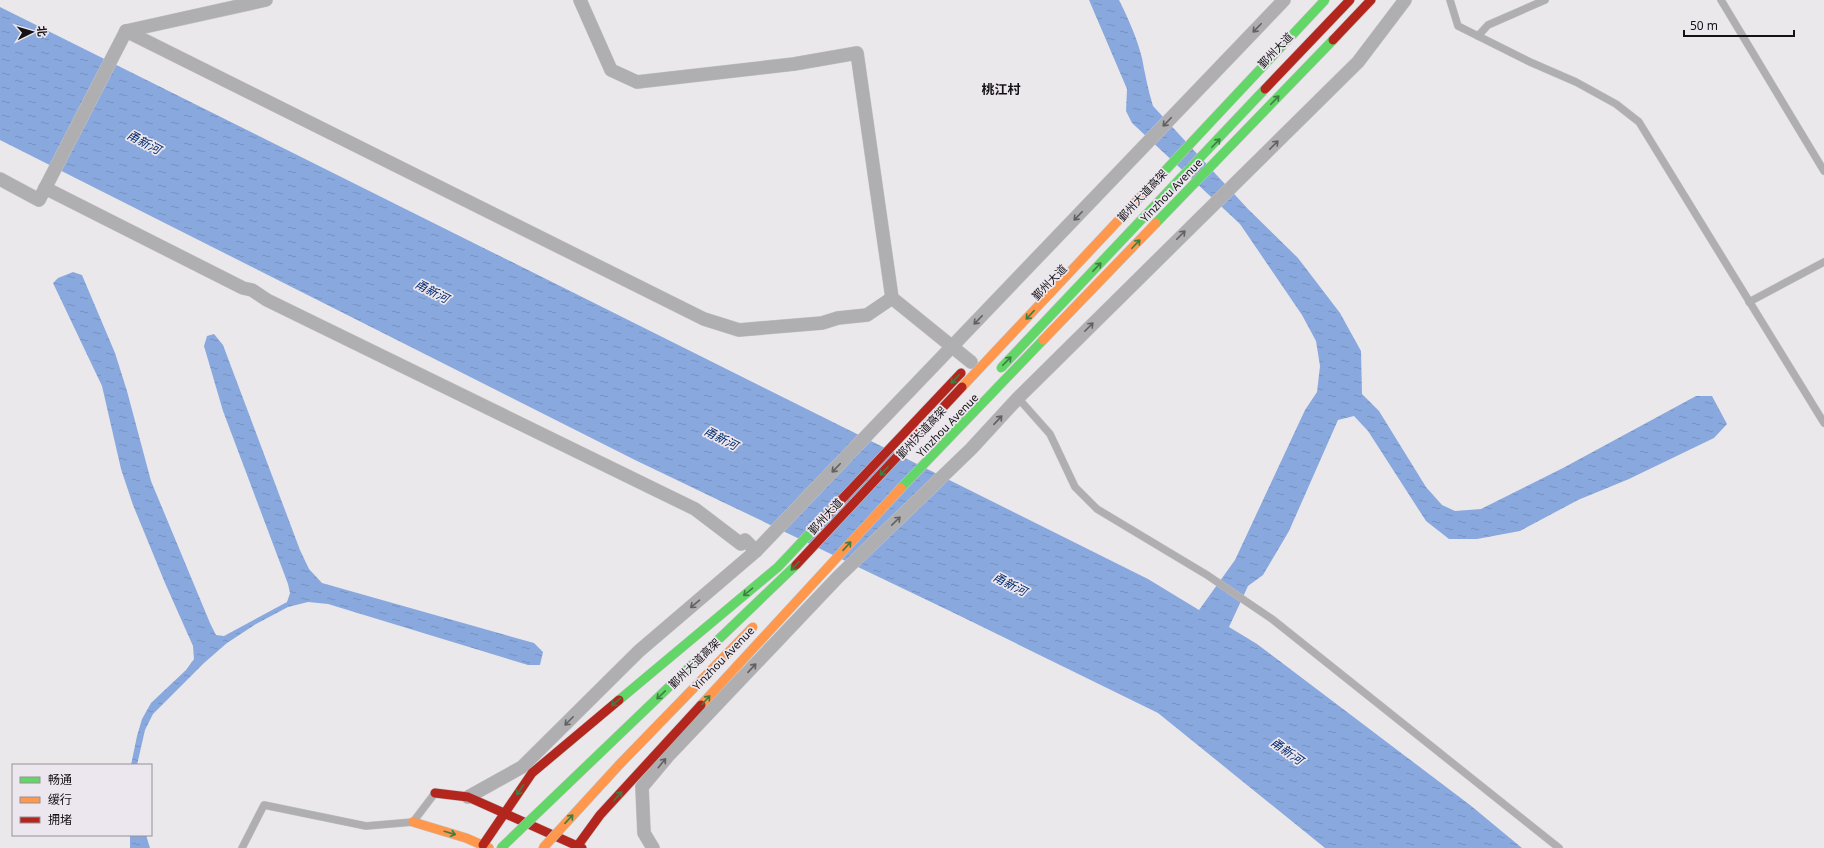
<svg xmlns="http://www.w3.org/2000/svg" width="1824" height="848" viewBox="0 0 1824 848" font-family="'Noto Sans','Noto Sans SC',sans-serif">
<defs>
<pattern id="water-ripples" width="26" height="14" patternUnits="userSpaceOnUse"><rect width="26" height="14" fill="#89a9de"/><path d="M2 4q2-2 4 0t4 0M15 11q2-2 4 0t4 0" fill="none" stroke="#7590be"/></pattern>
</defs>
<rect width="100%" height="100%" fill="#ebe8ec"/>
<g fill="url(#water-ripples)">
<path d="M 1089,0 L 1119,0 C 1128,18 1137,38 1142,58 C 1145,74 1148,90 1153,106 L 1248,209 L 1298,258 L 1340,313 L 1361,351 L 1362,394 L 1379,411 L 1426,487 L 1442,505 L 1455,511 L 1481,509 L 1563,468 L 1696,396 L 1712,396 L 1727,424 L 1714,438 L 1629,479 L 1578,500 L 1520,531 L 1477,539 L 1449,539 L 1426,521 L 1368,431 L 1354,416 L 1338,420 L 1289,531 L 1263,575 L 1248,586 L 1229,627 L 1257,644 L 1470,805 L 1522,848 L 1325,848 L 1158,713 L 954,613 L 635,460 L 0,140 L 0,7 L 1148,579 L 1199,610 L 1235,560 L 1305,410 L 1317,392 L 1320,366 L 1316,341 L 1302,315 L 1240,224 L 1132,123 L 1126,111 L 1127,89 Z"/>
<path d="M 73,272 L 82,275 L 115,353 L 127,391 L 151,481 L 210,623 L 216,635 L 224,636 L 287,602 L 290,593 L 288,584 L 223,411 L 204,346 L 207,336 L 214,334 L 223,345 L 300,550 L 309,569 L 322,583 L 534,643 L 543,652 L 540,665 L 528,665 L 328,604 L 308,602 L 288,607 L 256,624 L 227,643 L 204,663 L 153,714 L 145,730 L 137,765 L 131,765 L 137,736 L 142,719 L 151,703 L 186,670 L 194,659 L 193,646 L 165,583 L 133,505 L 121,469 L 102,386 L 53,283 L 58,278 Z"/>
<path d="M 130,835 L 146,835 L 150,848 L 130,848 Z"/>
</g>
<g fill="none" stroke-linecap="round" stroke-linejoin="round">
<g stroke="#c4c2c4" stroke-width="8">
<g id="lane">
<path d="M 1450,0 L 1458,26 L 1530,62 L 1576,82 L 1616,104 L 1639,122 L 1824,423"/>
<path d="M 1721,0 L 1824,171"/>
<path d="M 1478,36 L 1488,25 L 1545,0"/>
<path d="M 1749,302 L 1824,262"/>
<path d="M 1018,398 L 1050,434 L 1075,487 L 1097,509 L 1207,575 L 1272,619 L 1559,848"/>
<path d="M 242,848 L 264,805 L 366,826 L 413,822 L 435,793"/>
</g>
</g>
<g stroke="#c4c2c4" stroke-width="14">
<g id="street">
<path d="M 580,0 L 611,70 L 637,82 L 794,64 L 857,53 L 892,298 L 971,362"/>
<path d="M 126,31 L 704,319 L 739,330 L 822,323 L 838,318 L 867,315 L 892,298"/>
<path d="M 126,31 L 266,0"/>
<path d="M 0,179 L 39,200 L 126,31"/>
<path d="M 45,188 L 243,288 L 252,290 L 267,300 L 695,509 L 741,544 L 745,540 L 756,551"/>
<path d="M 468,797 L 522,767 L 639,651 L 756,551 L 1284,0"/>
<path d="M 653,848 L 644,833 L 642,787 L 668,756 L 838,577 L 971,449 L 1018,398 L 1358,62 L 1405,0"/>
</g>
</g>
<g stroke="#c4c2c4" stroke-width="10">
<g id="fast">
<path d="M 1156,223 L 1333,40"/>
<path d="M 901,488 L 1043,340"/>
<path d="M 619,700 L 778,567 L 826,516"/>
</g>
</g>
<g stroke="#c4c2c4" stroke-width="10">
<g id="slow">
<path d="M 1043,340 L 1156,223"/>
<path d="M 701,705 L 901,488"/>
<path d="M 413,822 L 466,838 L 489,848"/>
</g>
</g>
<g stroke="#c4c2c4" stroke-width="10">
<g id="jam">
<path d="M 1333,40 L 1371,0"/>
<path d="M 826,516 L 961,373"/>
<path d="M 435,793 L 468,797 L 582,848"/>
<path d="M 483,845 L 532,773 L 619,700"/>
<path d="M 576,848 L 600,815 L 701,705"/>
</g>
</g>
<use href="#lane" stroke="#afaeb0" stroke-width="7"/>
<use href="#street" stroke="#afaeb0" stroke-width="13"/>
<use href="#fast" stroke="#63d668" stroke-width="9"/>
<use href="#slow" stroke="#ff974d" stroke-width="9"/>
<use href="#jam" stroke="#b3261e" stroke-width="9"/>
<g stroke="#c4c2c4" stroke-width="10" stroke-linecap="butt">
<g id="fast-bridge">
<path d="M 1161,175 L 1325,0"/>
<path d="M 1001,368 L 1265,89"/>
<path d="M 501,848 L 796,565"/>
</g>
</g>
<g stroke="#c4c2c4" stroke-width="10" stroke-linecap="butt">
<g id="slow-bridge">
<path d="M 962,387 L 1161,175"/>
<path d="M 543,848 L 619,765 L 753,627"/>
</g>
</g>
<g stroke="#c4c2c4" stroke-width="10" stroke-linecap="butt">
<g id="jam-bridge">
<path d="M 1265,89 L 1350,0"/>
<path d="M 796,565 L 962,387"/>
</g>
</g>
<use href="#fast-bridge" stroke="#63d668" stroke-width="9"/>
<use href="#slow-bridge" stroke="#ff974d" stroke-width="9"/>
<use href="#jam-bridge" stroke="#b3261e" stroke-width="9"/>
</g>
<defs><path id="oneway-shaft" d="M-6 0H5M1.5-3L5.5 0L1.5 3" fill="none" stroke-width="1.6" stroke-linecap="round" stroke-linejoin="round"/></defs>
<g stroke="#626062">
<use href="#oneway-shaft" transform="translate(1257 28) rotate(134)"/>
<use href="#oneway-shaft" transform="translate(1167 122) rotate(134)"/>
<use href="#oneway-shaft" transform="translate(1274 145) rotate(-45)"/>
<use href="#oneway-shaft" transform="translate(1078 216) rotate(134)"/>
<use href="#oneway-shaft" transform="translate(1181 235) rotate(-45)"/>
<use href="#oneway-shaft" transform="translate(978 320) rotate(134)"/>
<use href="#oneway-shaft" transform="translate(1089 327) rotate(-45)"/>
<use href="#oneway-shaft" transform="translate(998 420) rotate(-47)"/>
<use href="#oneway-shaft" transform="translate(836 468) rotate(134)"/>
<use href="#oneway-shaft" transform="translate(896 521) rotate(-44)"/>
<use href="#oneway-shaft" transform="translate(695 604) rotate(140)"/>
<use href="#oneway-shaft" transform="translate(752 668) rotate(-47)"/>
<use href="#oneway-shaft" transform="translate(569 721) rotate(135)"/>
<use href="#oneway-shaft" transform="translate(662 763) rotate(-51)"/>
</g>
<g stroke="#3f7e42">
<use href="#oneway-shaft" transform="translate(1275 100) rotate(-46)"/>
<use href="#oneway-shaft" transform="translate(1216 143) rotate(-46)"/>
<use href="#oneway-shaft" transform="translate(1136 244) rotate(-46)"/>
<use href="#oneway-shaft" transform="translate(1097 267) rotate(-46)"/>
<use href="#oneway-shaft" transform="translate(1030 315) rotate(133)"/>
<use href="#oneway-shaft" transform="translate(1007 361) rotate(-46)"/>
<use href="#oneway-shaft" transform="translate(955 379) rotate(134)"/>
<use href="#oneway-shaft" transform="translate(884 471) rotate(133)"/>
<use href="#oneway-shaft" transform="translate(847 546) rotate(-47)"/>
<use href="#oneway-shaft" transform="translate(795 566) rotate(133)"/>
<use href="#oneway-shaft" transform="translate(748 592) rotate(140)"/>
<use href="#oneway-shaft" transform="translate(661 695) rotate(136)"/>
<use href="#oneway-shaft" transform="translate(706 700) rotate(-48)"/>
<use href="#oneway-shaft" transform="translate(616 702) rotate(140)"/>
<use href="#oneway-shaft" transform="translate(520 790) rotate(123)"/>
<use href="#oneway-shaft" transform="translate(618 796) rotate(-48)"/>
<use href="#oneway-shaft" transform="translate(569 819) rotate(-47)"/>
<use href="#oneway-shaft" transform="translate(450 833) rotate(16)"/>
</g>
<g text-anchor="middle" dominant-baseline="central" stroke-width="3.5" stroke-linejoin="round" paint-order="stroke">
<g font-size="11" fill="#141214" stroke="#ece6ee">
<text transform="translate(1275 50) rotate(-46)">鄞州大道</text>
<text transform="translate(1171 190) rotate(-46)">Yinzhou Avenue</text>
<text transform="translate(1142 195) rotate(-47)">鄞州大道高架</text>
<text transform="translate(1049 282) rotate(-46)">鄞州大道</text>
<text transform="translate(947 425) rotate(-46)">Yinzhou Avenue</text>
<text transform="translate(921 432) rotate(-47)">鄞州大道高架</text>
<text transform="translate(825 516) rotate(-47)">鄞州大道</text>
<text transform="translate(723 658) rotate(-46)">Yinzhou Avenue</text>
<text transform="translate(694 663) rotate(-44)">鄞州大道高架</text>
</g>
<g font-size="12" font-style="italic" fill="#002a6a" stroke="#ece6ee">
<text transform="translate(144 142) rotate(28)">甬新河</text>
<text transform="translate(432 291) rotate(27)">甬新河</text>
<text transform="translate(721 438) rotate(27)">甬新河</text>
<text transform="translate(1010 584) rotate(27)">甬新河</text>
<text transform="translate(1287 751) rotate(35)">甬新河</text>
</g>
<g font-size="13" font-weight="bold" fill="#141214" stroke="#ece6ee">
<text x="1001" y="89">桃江村</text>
</g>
</g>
<rect x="12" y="764" width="140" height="72" fill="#ece6ee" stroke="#969197"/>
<rect x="20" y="777" width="20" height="6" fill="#63d668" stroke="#969197"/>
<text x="48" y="784" font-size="12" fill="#141214">畅通</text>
<rect x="20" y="797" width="20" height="6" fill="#ff974d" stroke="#969197"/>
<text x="48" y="804" font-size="12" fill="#141214">缓行</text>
<rect x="20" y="817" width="20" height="6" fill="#b3261e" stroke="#969197"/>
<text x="48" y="824" font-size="12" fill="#141214">拥堵</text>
<g transform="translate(32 32) rotate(85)" stroke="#ece6ee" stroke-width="3" paint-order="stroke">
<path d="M0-3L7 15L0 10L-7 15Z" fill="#141214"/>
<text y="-6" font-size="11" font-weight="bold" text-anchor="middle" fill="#141214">北</text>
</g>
<path d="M1684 30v6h110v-6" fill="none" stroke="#141214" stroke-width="2"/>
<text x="1690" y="30" font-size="12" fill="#141214" stroke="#ece6ee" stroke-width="3" paint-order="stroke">50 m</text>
</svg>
